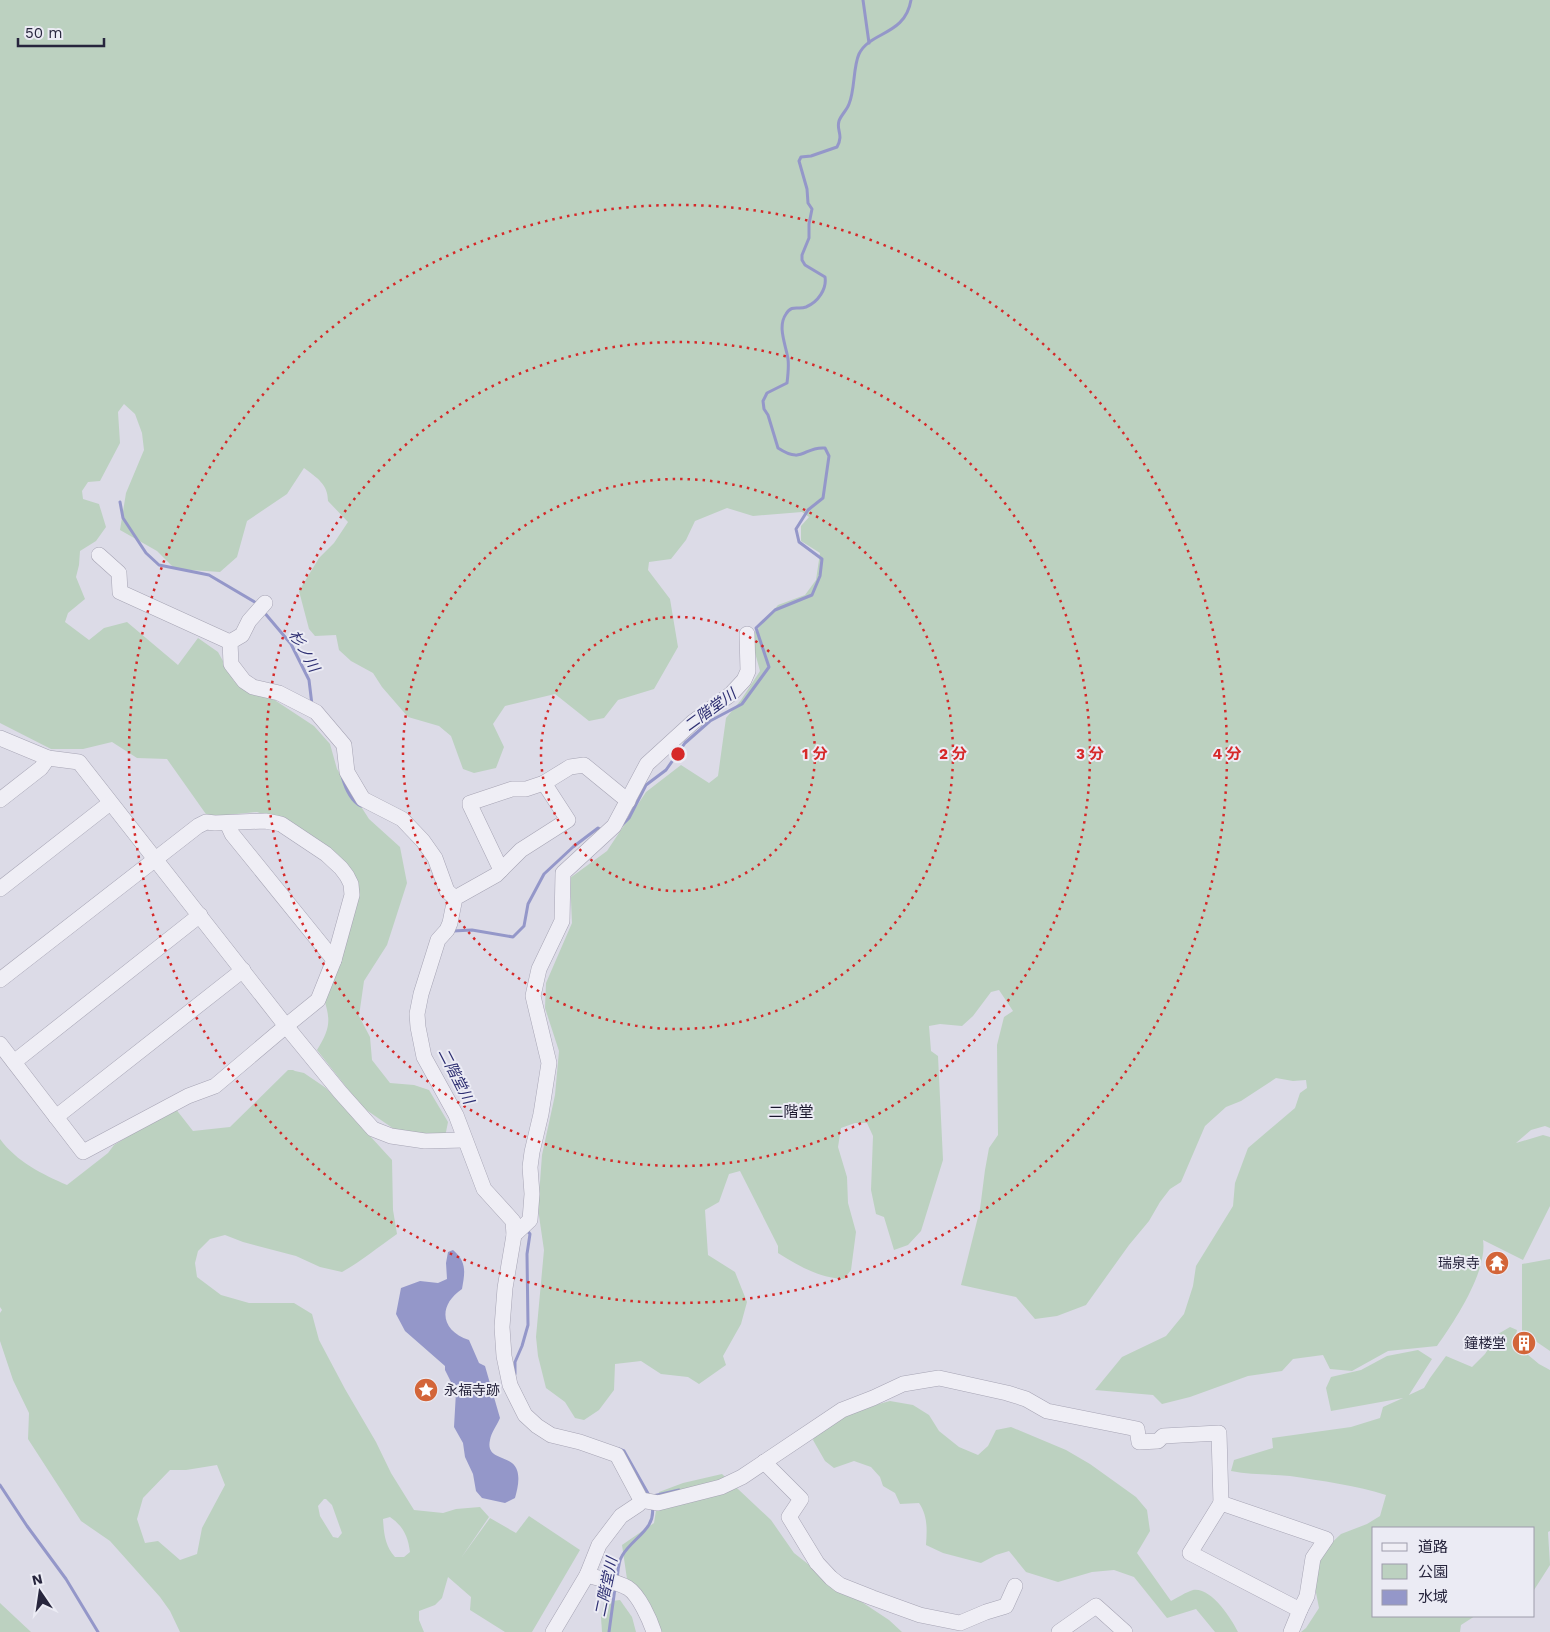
<svg xmlns="http://www.w3.org/2000/svg" width="1550" height="1632" viewBox="0 0 1550 1632" font-family="'Work Sans','Noto Sans JP',sans-serif">
<rect width="100%" height="100%" fill="#dcdbe7"/>
<g fill="#bcd1c0" fill-rule="evenodd">
<path d="M 0,0 L 1550,0 L 1550,1128 L 1545,1126 L 1531,1130 L 1516,1143 L 1543,1135 L 1550,1137 L 1550,1206 L 1523,1260 L 1483,1240 C 1488,1271 1454,1322 1437,1346 L 1388,1351 L 1352,1371 L 1330,1369 L 1323,1355 L 1293,1359 L 1282,1371 L 1248,1376 L 1190,1397 L 1162,1404 L 1153,1395 L 1095,1390 L 1122,1357 L 1166,1336 L 1184,1314 L 1193,1286 L 1196,1266 L 1233,1206 L 1235,1183 L 1248,1148 L 1295,1108 L 1300,1093 L 1307,1088 L 1306,1080 L 1293,1081 L 1276,1078 L 1241,1101 L 1226,1107 L 1205,1126 L 1181,1182 L 1170,1189 L 1160,1202 L 1149,1221 L 1129,1245 L 1086,1305 L 1057,1316 L 1035,1319 L 1016,1297 L 961,1285 L 980,1209 L 985,1170 L 989,1148 L 998,1135 L 997,1045 L 1004,1017 L 1013,1011 L 999,990 L 991,992 L 973,1016 L 962,1026 L 940,1024 L 929,1026 L 931,1051 L 938,1056 L 943,1160 L 921,1231 L 908,1245 L 894,1250 L 884,1217 L 876,1214 L 871,1190 L 873,1136 L 867,1123 L 855,1123 L 841,1128 L 838,1147 L 847,1177 L 848,1203 L 856,1232 L 851,1270 L 844,1279 C 820,1278 798,1266 778,1253 L 778,1246 L 740,1171 L 729,1174 L 719,1202 L 705,1210 L 708,1255 L 735,1272 L 747,1302 L 741,1324 L 723,1356 L 726,1365 L 699,1384 L 688,1377 L 661,1374 L 641,1361 L 615,1364 L 614,1390 L 599,1410 L 584,1420 L 575,1418 L 565,1402 L 546,1388 L 538,1356 L 536,1337 L 544,1250 L 538,1209 L 542,1155 L 555,1095 L 559,1051 L 545,1008 L 546,983 L 572,923 L 570,878 L 607,851 L 646,792 L 681,765 L 709,783 L 718,776 L 726,718 L 741,700 L 760,671 L 754,649 L 755,632 L 778,605 L 805,595 L 816,580 L 820,553 L 801,541 L 801,526 L 809,517 L 802,512 L 753,516 L 727,508 L 695,521 L 686,540 L 671,559 L 649,562 L 648,570 L 670,599 L 678,647 L 654,689 L 618,700 L 604,718 L 589,721 L 555,694 L 505,706 L 493,724 L 504,747 L 496,768 L 474,773 L 463,769 L 451,736 L 439,726 L 408,717 L 382,687 L 373,673 L 351,661 L 339,650 L 336,635 L 315,636 L 309,629 L 299,591 L 319,558 L 334,543 L 348,522 L 328,501 C 328,484 317,478 304,468 L 287,494 L 247,521 L 237,557 L 220,572 L 175,569 L 157,551 L 120,530 L 126,493 L 144,450 L 142,433 L 135,414 L 124,404 L 118,412 L 120,443 L 100,481 L 88,482 L 82,491 L 83,499 L 99,504 L 106,527 L 96,541 L 80,551 L 79,565 L 76,577 L 85,599 L 68,613 L 65,622 L 89,640 L 104,628 L 127,622 L 178,665 L 198,638 L 218,652 L 234,681 L 270,697 L 314,726 L 330,744 L 337,769 L 369,819 L 400,847 L 407,883 L 387,945 L 364,981 L 359,1016 L 370,1037 L 372,1060 L 390,1083 L 414,1085 L 429,1090 L 448,1122 L 445,1137 L 394,1129 L 362,1107 L 317,1050 C 330,1029 331,1021 324,999 L 350,880 L 295,825 L 257,812 L 208,817 L 167,759 L 137,758 L 112,742 L 83,749 L 51,749 L 0,723 Z"/>
<path d="M 288,1070 L 293,1070 L 295,1071 L 304,1073 L 326,1088 L 392,1160 L 393,1210 L 397,1234 C 378,1247 362,1261 342,1272 L 320,1267 L 296,1256 L 243,1242 L 225,1235 L 210,1239 L 198,1251 L 195,1263 L 197,1277 L 221,1295 L 249,1303 L 294,1303 L 312,1314 L 319,1340 L 345,1389 L 376,1442 L 391,1473 L 414,1510 L 443,1513 L 456,1509 L 480,1507 L 489,1517 L 461,1558 L 490,1518 L 516,1533 L 529,1516 L 580,1550 L 532,1632 L 505,1632 L 470,1610 L 471,1597 L 448,1577 L 442,1598 L 435,1605 L 419,1611 L 419,1620 L 424,1632 L 180,1632 L 170,1611 L 160,1597 L 110,1541 L 81,1521 L 28,1439 L 29,1413 L 13,1380 L 0,1341 L 0,1313 L 2,1310 L 0,1307 L 0,1139 C 17,1162 42,1174 67,1185 L 108,1153 L 114,1145 L 175,1108 L 193,1131 L 230,1127 ZM 217,1465 L 225,1485 L 202,1528 L 197,1554 L 180,1560 L 158,1541 L 145,1543 L 137,1519 L 143,1498 L 170,1470 L 186,1470 ZM 324,1499 L 326,1499 L 332,1505 L 342,1533 L 338,1538 L 333,1537 L 320,1516 L 318,1506 ZM 390,1517 C 403,1526 408,1536 410,1552 L 404,1557 L 395,1557 C 385,1546 384,1534 383,1519 Z"/>
<path d="M 1550,1259 L 1550,1351 L 1522,1332 L 1522,1264 Z"/>
<path d="M 1510,1327 L 1517,1330 L 1514,1343 L 1539,1364 L 1550,1370 L 1550,1531 L 1548,1532 L 1550,1565 L 1534,1590 L 1534,1528 L 1374,1528 L 1374,1616 L 1475,1616 L 1461,1625 L 1460,1632 L 1301,1632 L 1306,1628 L 1319,1608 L 1312,1572 L 1325,1549 L 1341,1534 L 1367,1524 L 1380,1516 L 1386,1495 C 1355,1485 1322,1481 1290,1476 C 1270,1474 1251,1475 1231,1471 L 1234,1460 L 1273,1448 L 1272,1438 L 1351,1427 L 1380,1418 L 1383,1407 L 1403,1398 L 1331,1411 L 1326,1388 L 1331,1377 L 1361,1370 L 1387,1356 L 1418,1350 L 1432,1359 L 1409,1395 L 1424,1388 L 1430,1378 L 1446,1356 L 1472,1367 L 1485,1354 L 1498,1334 Z"/>
<path d="M 890,1401 L 913,1405 L 929,1415 L 939,1431 L 959,1447 L 978,1455 L 988,1446 L 996,1430 L 1011,1427 L 1066,1450 L 1090,1464 L 1136,1497 L 1147,1510 L 1150,1531 L 1137,1553 L 1171,1601 C 1177,1598 1186,1592 1193,1590 C 1211,1587 1231,1618 1238,1632 L 1215,1632 L 1196,1609 L 1167,1618 L 1134,1577 L 1114,1570 L 1092,1572 L 1058,1582 L 1026,1572 L 1009,1551 L 996,1555 L 981,1563 L 943,1553 L 926,1545 C 927,1530 928,1516 919,1503 L 900,1504 L 895,1493 L 883,1486 L 880,1477 L 871,1467 L 854,1461 L 834,1468 L 825,1461 L 813,1440 L 821,1425 L 860,1409 Z"/>
<path d="M 722,1474 L 771,1520 L 794,1553 L 827,1579 L 889,1620 L 902,1632 L 658,1632 L 627,1579 L 622,1545 L 654,1523 L 659,1492 L 683,1483 Z"/>
<path d="M 620,1600 L 632,1617 L 636,1632 L 602,1632 L 601,1617 L 604,1602 Z"/>
<path d="M 0,1603 L 31,1632 L 0,1632 Z"/>
</g>
<path fill="#9497c9" d="M 453,1250 C 467,1262 465,1272 462,1289 C 437,1306 441,1331 469,1340 L 479,1363 L 485,1366 L 500,1418 C 497,1425 491,1433 490,1440 C 486,1457 503,1456 512,1463 C 522,1471 518,1487 515,1498 L 505,1503 L 482,1498 L 476,1491 L 473,1474 L 465,1457 L 463,1443 L 454,1427 L 456,1392 L 445,1370 L 445,1366 L 405,1331 L 396,1314 L 401,1288 L 420,1281 L 438,1283 L 447,1279 L 446,1263 L 448,1252 Z"/>
<g fill="none" stroke-linecap="round" stroke-linejoin="round">
<g stroke="#9497c9" stroke-width="3">
<path d="M 863,0 L 869,43"/>
<path d="M 120,502 L 123,518 L 146,553 L 159,565 L 209,575 L 258,604"/>
<path d="M 263,611 L 291,644 L 309,680 L 312,705"/>
<path d="M 342,776 C 345,787 351,801 361,806"/>
<path d="M 622,825 L 629,818 L 646,785 L 666,770 L 685,743 L 710,721 L 742,704 L 769,667 L 756,628 L 775,610 L 812,595 L 820,576 L 822,559 L 799,542 L 796,529 L 808,510 L 823,498 L 829,456 L 825,448 C 803,446 804,465 778,448 L 768,415 L 764,409 L 763,401 L 767,393 L 787,383 C 788,375 789,367 788,359 C 786,345 777,327 786,314 C 792,304 798,310 806,307 C 818,302 827,289 825,277 L 805,265 L 802,260 L 802,255 L 809,238 L 809,224 L 812,209 L 808,203 L 807,189 L 799,161 L 801,157 L 811,156 L 837,147 C 844,134 836,131 839,121 C 841,115 847,110 849,104 C 855,90 853,67 859,54 C 870,31 905,36 911,0"/>
<path d="M 453,931 L 472,930 L 513,937 L 524,926 L 528,904 L 544,874 L 573,847 L 598,828 L 603,831"/>
<path d="M 515,1374 L 515,1362 L 522,1346 L 528,1325 L 527,1254 L 530,1234 L 526,1229"/>
<path d="M 619,1449 L 624,1451 L 650,1497"/>
<path d="M 0,1485 L 27,1526 L 66,1579 L 98,1632"/>
<path d="M 653,1496 L 679,1490"/>
<path d="M 617,1580 C 618,1572 618,1562 622,1556 C 632,1538 657,1529 652,1506"/>
<path d="M 609,1632 L 615,1588"/>
</g>
<g stroke="#a6a4b4" stroke-width="16">
<g id="minor">
<path d="M 99,555 L 119,573 L 120,592 L 230,642"/>
<path d="M 265,603 L 249,621 L 242,635 L 230,642 L 231,664 L 244,681 L 253,687 L 279,693 L 316,712 L 344,745 L 347,772 L 363,799 L 402,819 L 423,841 L 435,858 L 447,891 L 455,898"/>
<path d="M 0,738 L 48,758 L 79,762 L 286,1026 L 340,1092 L 373,1129 L 391,1136 L 425,1141 L 464,1140"/>
<path d="M 0,800 L 41,768 L 48,758"/>
<path d="M 628,801 L 584,765 L 570,767 L 544,783 L 526,789 L 512,789 L 470,803 L 470,805 L 501,870 L 496,875 L 455,898 L 450,923 L 447,930 L 438,940 L 421,994 L 417,1014 L 418,1027 L 424,1057 L 456,1115 L 484,1189 L 513,1221 L 514,1235 L 505,1288 L 502,1327 L 504,1356 L 510,1385 L 525,1415 L 537,1426 L 551,1435 L 580,1442 L 617,1455 L 641,1500"/>
<path d="M 227,823 L 232,834 L 334,960"/>
<path d="M 501,870 L 521,850 L 568,820 L 544,783"/>
<path d="M 0,889 L 110,803"/>
<path d="M 0,980 L 198,826 L 206,822 L 215,823 L 265,821 L 276,823 L 281,824 L 326,854 L 341,868 L 347,876 L 351,884 L 352,895 L 334,960 L 318,1000 L 286,1026 L 215,1086 L 188,1096 L 83,1152 L 0,1044"/>
<path d="M 14,1062 L 200,915"/>
<path d="M 56,1117 L 243,970"/>
<path d="M 514,1235 L 530,1220 L 532,1194 L 530,1167 L 532,1152 L 541,1114 L 549,1063 L 533,996 L 539,969 L 562,921 L 563,873 L 614,826 L 647,764 L 693,722 L 731,694 L 744,680 L 748,671 L 747,634"/>
<path d="M 764,1462 L 801,1499 L 789,1517 L 817,1563 L 831,1578 L 840,1585 L 873,1598 L 920,1615 L 960,1623 L 986,1612 L 1006,1606 L 1015,1586"/>
<path d="M 641,1500 L 658,1503 L 721,1487 L 742,1477 L 842,1410 L 873,1398 L 903,1384 L 939,1378 L 1007,1393 L 1026,1399 L 1047,1411 L 1137,1429 L 1139,1442 L 1158,1441 L 1163,1436 L 1219,1433 L 1221,1503"/>
<path d="M 1221,1503 L 1326,1539 L 1313,1558 L 1307,1596 L 1300,1610 L 1190,1553 Z"/>
<path d="M 587,1575 C 600,1579 616,1581 628,1588 C 639,1595 650,1620 654,1632"/>
<path d="M 553,1632 L 587,1575 L 599,1545 L 621,1516 L 639,1504 L 641,1500"/>
<path d="M 1059,1632 L 1096,1606 L 1125,1632"/>
<path d="M 1291,1632 L 1300,1610"/>
</g>
</g>
<use href="#minor" stroke="#efeef5" stroke-width="15"/>
</g>
<g fill="none" stroke="#d62828" stroke-width="2.5" stroke-dasharray="2.5 5">
<circle cx="678" cy="754" r="137"/>
<circle cx="678" cy="754" r="275"/>
<circle cx="678" cy="754" r="412"/>
<circle cx="678" cy="754" r="549"/>
</g>
<defs>
<g id="temple-disc" transform="scale(1.25)"><circle r="9.5" fill="#d36539" stroke="#ebebf4"/><path d="M0-6L5-2H3V0L6.5 2.5H4V6H1.5V3h-3V6H-4V2.5H-6.5L-3 0V-2H-5Z" fill="#fff"/></g>
<g id="building-disc" transform="scale(1.25)"><circle r="9.5" fill="#d36539" stroke="#ebebf4"/><path d="M-4-6H4V6H1V3H-1V6H-4ZM-2.5-4.3h1.7v1.8h-1.7ZM.8-4.3h1.7v1.8H.8ZM-2.5-1h1.7V.8h-1.7ZM.8-1h1.7V.8H.8Z" fill="#fff"/></g>
<g id="sight-disc" transform="scale(1.25)"><circle r="9.5" fill="#d36539" stroke="#ebebf4"/><path d="M0-6L1.8-2.2L6-1.7L2.9 1.2L3.7 5.4L0 3.3L-3.7 5.4L-2.9 1.2L-6-1.7L-1.8-2.2Z" fill="#fff"/></g>
</defs>
<g fill-rule="evenodd">
<use href="#temple-disc" x="1497" y="1263"/>
<use href="#building-disc" x="1524" y="1343"/>
<use href="#sight-disc" x="426" y="1390"/>
</g>
<g text-anchor="middle" dominant-baseline="central" stroke-width="4" stroke-linejoin="round" paint-order="stroke">
<g font-size="14" fill="#27253d" stroke="#ebebf4" text-anchor="end">
<text x="1480" y="1263">瑞泉寺</text>
<text x="1506" y="1343">鐘楼堂</text>
<text x="444" y="1390" text-anchor="start">永福寺跡</text>
</g>
<g font-size="15" font-style="italic" fill="#2e2f72" stroke="#ebebf4">
<text transform="translate(304 651) rotate(60)">杉ノ川</text>
<text transform="translate(710 710) rotate(-36)">二階堂川</text>
<text transform="translate(456 1076) rotate(63)">二階堂川</text>
<text transform="translate(606 1587) rotate(-78)">二階堂川</text>
</g>
<g font-size="15" fill="#1a172e" stroke="#ebebf4">
<text x="791" y="1112">二階堂</text>
</g>
</g>
<circle cx="678" cy="754" r="8" fill="#d62828" stroke="#ebebf4" stroke-width="2.5"/>
<g font-size="15" text-anchor="middle" font-weight="bold" fill="#d62828" stroke="#ebebf4" stroke-width="4" stroke-linejoin="round" paint-order="stroke">
<text x="815" y="759">1 分</text>
<text x="953" y="759">2 分</text>
<text x="1090" y="759">3 分</text>
<text x="1227" y="759">4 分</text>
</g>
<rect x="1372" y="1527" width="162" height="90" fill="#ebebf4" stroke="#9d9cab"/>
<rect x="1382" y="1543" width="25" height="8" fill="#efeef5" stroke="#9d9cab"/>
<text x="1418" y="1552" font-size="15" fill="#27253d">道路</text>
<rect x="1382" y="1564" width="25" height="15" fill="#bcd1c0" stroke="#9d9cab"/>
<text x="1418" y="1577" font-size="15" fill="#27253d">公園</text>
<rect x="1382" y="1590" width="25" height="15" fill="#9497c9" stroke="#9d9cab"/>
<text x="1418" y="1602" font-size="15" fill="#27253d">水域</text>
<g transform="translate(40 1592) rotate(347)" stroke="#ebebf4" stroke-width="4" paint-order="stroke">
<path d="M0-4L9 19L0 12L-9 19Z" fill="#27253d"/>
<text y="-8" font-size="14" font-weight="bold" text-anchor="middle" fill="#27253d">N</text>
</g>
<path d="M18 38v8h86v-8" fill="none" stroke="#27253d" stroke-width="2.5"/>
<text x="25" y="38" font-size="15" fill="#27253d" stroke="#ebebf4" stroke-width="4" paint-order="stroke">50 m</text>
</svg>
